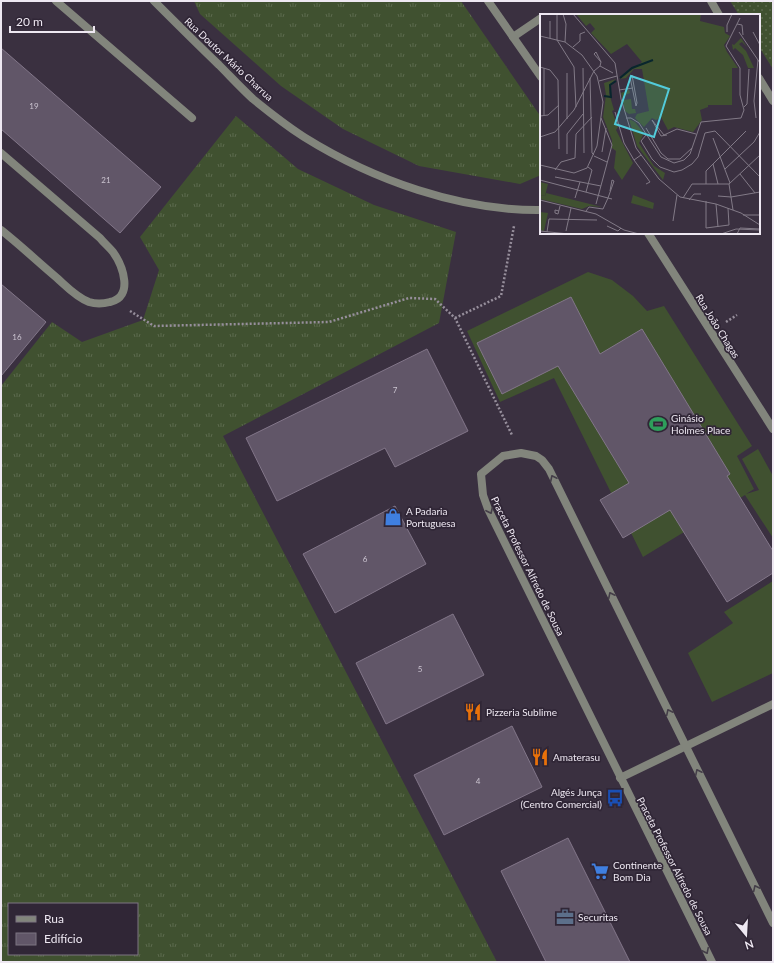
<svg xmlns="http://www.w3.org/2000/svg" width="774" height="963" viewBox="0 0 774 963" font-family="Lato,sans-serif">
<defs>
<pattern id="grass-tufts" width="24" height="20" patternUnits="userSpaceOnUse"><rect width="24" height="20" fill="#405130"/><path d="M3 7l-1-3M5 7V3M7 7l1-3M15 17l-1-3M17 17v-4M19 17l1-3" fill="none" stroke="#5c6a4e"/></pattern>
<pattern id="park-dots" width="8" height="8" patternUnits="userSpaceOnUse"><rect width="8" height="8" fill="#405130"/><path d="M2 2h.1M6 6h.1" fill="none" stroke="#5c6a4e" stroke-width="1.8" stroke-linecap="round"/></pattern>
</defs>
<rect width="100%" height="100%" fill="#3a3040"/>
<g fill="url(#grass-tufts)" fill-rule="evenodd">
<path d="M 194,1 L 461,1 L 541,117 L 541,175 L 520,184 L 419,166 L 343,129 L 281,86 L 200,14 Z"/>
<path d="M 236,116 L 298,169 L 374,205 L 456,232 L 439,323 L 223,436 L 497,962 L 1,962 L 1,386 L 52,322 L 82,342 L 143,320 L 159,270 L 140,237 ZM 9,904 L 137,904 L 137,954 L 9,954 Z"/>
</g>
<path fill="url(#park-dots)" d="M 730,1 L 773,1 L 773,69 L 759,47 L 759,15 L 739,15 Z"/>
<g fill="#405130">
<path d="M 588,272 L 612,280 L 633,296 L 647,311 L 664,306 L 752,446 L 737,456 L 754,489 L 746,494 L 759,490 L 742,459 L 758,449 L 773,476 L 773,538 L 745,495 L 643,557 L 554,378 L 500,402 L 467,331 Z"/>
<path d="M 773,581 L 773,673 L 712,702 L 688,653 L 733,623 L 724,612 Z"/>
</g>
<g fill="#615668" stroke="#827689">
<path d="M 1,48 L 161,187 L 120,233 L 1,129 Z"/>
<path d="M 1,284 L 46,322 L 1,376 Z"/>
<path d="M 571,297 L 600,354 L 642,329 L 730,474 L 727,476 L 773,551 L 773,573 L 727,602 L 670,510 L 623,538 L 600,500 L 629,483 L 558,366 L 502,394 L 477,343 Z"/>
<path d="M 427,349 L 468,431 L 395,467 L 385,448 L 277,501 L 246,438 Z"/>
<path d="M 395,506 L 426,564 L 335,613 L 303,554 Z"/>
<path d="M 453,614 L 484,675 L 386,724 L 356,663 Z"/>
<path d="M 512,726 L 542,787 L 444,835 L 414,775 Z"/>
<path d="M 568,838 L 630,962 L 546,962 L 501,871 Z"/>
</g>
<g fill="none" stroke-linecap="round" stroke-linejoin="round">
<g stroke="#978f9c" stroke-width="2.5" stroke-dasharray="2 2" stroke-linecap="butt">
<path d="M 130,311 L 154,326 L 329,322 L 409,298 L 435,299 L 455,318 L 512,435"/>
<path d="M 455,318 L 501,296 L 514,226"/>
<path d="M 726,322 L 737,315"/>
</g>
<path stroke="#82857c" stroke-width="8" d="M 513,37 L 541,18"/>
<g stroke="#82857c" stroke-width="8">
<path d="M 56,1 L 192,118"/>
<path d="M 711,1 L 719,15"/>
<path d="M 759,78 L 773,101"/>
<path d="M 1,153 L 100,238 C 104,243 109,247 113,252 C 123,266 134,297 110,302 C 103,304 95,304 89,302 C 76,297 66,286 57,278 C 38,262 20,245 1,230"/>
<path d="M 620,778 L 773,704"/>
<path d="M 712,962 L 488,509 L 483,495 L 481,474 L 503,456 L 521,453 L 536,456 L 542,460 L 549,469 L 773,923"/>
</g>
<g stroke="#82857c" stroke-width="8">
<path d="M 154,1 C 175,22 197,44 219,65 C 230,76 241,88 253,99 C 269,112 287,126 304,137 C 373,180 460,211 541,210"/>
<path d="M 488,1 L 541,77"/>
<path d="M 648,233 L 773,429"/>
</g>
</g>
<defs><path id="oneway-chevron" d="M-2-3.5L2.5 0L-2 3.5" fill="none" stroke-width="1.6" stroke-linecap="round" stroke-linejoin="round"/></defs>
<g stroke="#443e48">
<use href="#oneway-chevron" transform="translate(553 478) rotate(-116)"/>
<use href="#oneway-chevron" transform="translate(490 511) rotate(65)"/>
<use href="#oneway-chevron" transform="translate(611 595) rotate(-116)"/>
<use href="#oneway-chevron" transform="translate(669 712) rotate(-116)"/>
<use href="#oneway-chevron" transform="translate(698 772) rotate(-116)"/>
<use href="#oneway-chevron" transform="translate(756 888) rotate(-116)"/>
<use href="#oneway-chevron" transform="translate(706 951) rotate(64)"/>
</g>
<defs>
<g id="stadium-bare" transform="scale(1.38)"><path d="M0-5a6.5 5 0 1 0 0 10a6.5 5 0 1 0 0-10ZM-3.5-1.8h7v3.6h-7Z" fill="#2e9e5b" stroke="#302636" stroke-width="2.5" paint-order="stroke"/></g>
<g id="shop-bare" transform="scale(1.38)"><path d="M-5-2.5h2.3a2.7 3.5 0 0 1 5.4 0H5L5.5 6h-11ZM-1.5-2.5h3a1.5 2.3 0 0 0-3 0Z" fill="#3f7fe0" stroke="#302636" stroke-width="2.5" paint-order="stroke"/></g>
<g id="restaurant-bare" transform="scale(1.38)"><path d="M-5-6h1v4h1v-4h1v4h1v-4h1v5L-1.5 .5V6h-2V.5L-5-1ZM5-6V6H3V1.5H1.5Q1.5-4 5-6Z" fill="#e8710a" stroke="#302636" stroke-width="2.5" paint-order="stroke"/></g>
<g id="bus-bare" transform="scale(1.38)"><path d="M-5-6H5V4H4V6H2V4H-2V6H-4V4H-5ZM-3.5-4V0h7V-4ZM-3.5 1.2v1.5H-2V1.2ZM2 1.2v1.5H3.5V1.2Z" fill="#1a4fb4" stroke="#302636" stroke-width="2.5" paint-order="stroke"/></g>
<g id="supermarket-bare" transform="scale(1.38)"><path d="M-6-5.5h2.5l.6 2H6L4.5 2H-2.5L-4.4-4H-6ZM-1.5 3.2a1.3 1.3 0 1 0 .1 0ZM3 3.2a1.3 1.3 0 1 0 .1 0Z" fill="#3f7fe0" stroke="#302636" stroke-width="2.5" paint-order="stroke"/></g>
<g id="office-bare" transform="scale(1.38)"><path d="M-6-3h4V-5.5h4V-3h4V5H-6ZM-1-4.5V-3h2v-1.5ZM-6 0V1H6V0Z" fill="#5c6f8a" stroke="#302636" stroke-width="2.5" paint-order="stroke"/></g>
</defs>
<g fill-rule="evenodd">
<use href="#stadium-bare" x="658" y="424"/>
<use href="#shop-bare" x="393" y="517"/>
<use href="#restaurant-bare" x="473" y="712"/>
<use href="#restaurant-bare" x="540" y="757"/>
<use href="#bus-bare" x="615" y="798"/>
<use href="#supermarket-bare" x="600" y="871"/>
<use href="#office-bare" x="565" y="917"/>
</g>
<g text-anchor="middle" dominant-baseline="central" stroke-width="3.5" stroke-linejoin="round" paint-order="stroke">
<g font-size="8" fill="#cbc4d0">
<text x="34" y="106">19</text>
<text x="106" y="180">21</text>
<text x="17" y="337">16</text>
<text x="395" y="390">7</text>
<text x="365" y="559">6</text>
<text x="420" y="669">5</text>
<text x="478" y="781">4</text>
</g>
<g font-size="10" fill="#eee8f2" stroke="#302636">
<text transform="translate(229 59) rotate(43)">Rua Doutor Mário Charrua</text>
<text transform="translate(718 326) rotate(58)">Rua João Chagas</text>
<text transform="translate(528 566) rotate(64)">Praceta Professor Alfredo de Sousa</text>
<text transform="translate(675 866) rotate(63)">Praceta Professor Alfredo de Sousa</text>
</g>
<g font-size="10" fill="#eee8f2" stroke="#302636" text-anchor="start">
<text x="671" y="418">Ginásio<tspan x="671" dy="12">Holmes Place</tspan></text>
<text x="406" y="511">A Padaria<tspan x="406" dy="12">Portuguesa</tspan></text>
<text x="486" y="712">Pizzeria Sublime</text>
<text x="553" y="757">Amaterasu</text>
<text x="602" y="792" text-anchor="end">Algés Junça<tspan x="602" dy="12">(Centro Comercial)</tspan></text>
<text x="613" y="865">Continente<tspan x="613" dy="12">Bom Dia</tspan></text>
<text x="578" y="917">Securitas</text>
</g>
</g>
<g transform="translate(540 14)">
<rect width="220" height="220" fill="#3a3040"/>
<path d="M 36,0 L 161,0 L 160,7 L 184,13 L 185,19 L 190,22 L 184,31 L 187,38 L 198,54 L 192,54 L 192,91 L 168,91 L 168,93 L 160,96 L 162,106 L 153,118 L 134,113 L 128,116 L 121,103 L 116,106 L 112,104 L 104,113 L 95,104 L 97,100 L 109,97 L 102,55 L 94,55 L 86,64 L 80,65 L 102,48 L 87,30 L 71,40 L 51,19 L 55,15 L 50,9 L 46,12 ZM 89,105 L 95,108 L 104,119 L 99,129 L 114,152 L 125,159 L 123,166 L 97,132 ZM 0,168 L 8,170 L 5,182 L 0,181 Z" fill="#405130"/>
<path d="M 201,24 L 207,33 L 202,28 L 199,30 L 206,37 L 214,54 L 208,54 L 203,41 L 195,34 L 193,36 L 192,30 L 194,31 ZM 76,65 L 70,70 L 69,79 L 74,96 L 72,97 L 78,113 L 76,116 L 93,149 L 82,166 L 74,154 L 76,137 L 72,134 L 72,126 L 63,103 L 66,81 L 64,69 ZM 6,179 L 62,193 L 49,192 L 42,195 L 0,185 L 0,181 L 5,182 ZM 0,198 L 8,199 L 4,217 L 0,216 Z" fill="#405130"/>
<path d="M 89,76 L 90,79 L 83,82 L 84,86 L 91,85 L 92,95 L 95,95 L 96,99 L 89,100 L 85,97 L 81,79 ZM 93,181 L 114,189 L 113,195 L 91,189 Z" fill="#405130"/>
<path fill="none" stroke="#09262d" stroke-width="2" d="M 80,64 L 92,54 L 113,46M 64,82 L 71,83 L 70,71 L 76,67"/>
<path fill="none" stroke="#827a87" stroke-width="1" d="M 17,0 L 17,26M 23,0 L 26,10 L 25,28M 33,0 L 75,49 L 81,85 L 96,134 L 119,165 L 140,183 L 176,190 L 201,199 L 220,211M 10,7 L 10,24M 197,10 L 202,11 L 203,21M 187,18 L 187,11 L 192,0M 199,18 L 220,49M 213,18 L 220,31M 0,22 L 25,28 L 42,41 L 57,62 L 63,88 L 57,132 L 47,154 L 34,159 L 0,151M 17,26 L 34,53 L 36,93M 33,33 L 40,27 L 40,20 L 45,18M 60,52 L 61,48 L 54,40 L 56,38 L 61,48M 0,53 L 10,56 L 18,66 L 19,135M 4,54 L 4,102M 43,54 L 44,139M 27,59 L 27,105M 92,61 L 97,89 L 96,92 L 90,63 ZM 50,64 L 52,139 L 54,141M 59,67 L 77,62M 79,76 L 93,74M 204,93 L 207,90 L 209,55M 75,98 L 84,129 L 94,146M 0,102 L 8,101 L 19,91M 86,104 L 91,104 L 99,109 L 121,143 L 134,149 L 144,146 L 150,140 L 161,108 L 201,104 L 204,96 L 200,81 L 200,54 L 186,32 L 200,4M 216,104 L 214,87 L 218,46M 106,114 L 121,139 L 128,145 L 140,145 L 152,134M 106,121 L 101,127 L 112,145 L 120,153 L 134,158 L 142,156 L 152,150 L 158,143 L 165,119 L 175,117 L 220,163M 127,121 L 121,122 L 112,106 L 124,121 L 137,115 L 156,120M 0,123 L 15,118 L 34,96 L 54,57 L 60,52 L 73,59M 173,124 L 190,169M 62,138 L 66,114M 27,140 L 27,120 L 43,100M 101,141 L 94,146 L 110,168 L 106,170M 54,142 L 67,148M 173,150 L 178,170M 185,155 L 214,128 L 220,118M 15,156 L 21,148 L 35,144 L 36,120 L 52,103M 200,160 L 215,179M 15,163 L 61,172M 0,166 L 68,184 L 63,195 L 49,193 L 46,197M 166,170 L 166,157 L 206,117M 189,170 L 220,141M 189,170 L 193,196M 70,177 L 72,166 L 74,167 L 68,184 L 72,185M 46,178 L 52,156 L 48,153M 178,182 L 191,183 L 220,178M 35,184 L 40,168M 143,184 L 152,170 L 189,170M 0,186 L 56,200 L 84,216 L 99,220M 149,186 L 154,180 L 161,180M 166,187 L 166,214 L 189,211 L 188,194M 56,190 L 72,131 L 61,104M 176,190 L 178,213M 19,197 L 15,196 L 15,199 L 18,200 L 20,192M 203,201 L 220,201M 133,207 L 137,181M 67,212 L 78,217 L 81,214M 0,217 L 29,220M 26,217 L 31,194M 7,218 L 9,205 L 57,206M 181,220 L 196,215 L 220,216M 197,220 L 200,214 L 220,215"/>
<path fill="#52cbda" fill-opacity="0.15" stroke="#52cbda" stroke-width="2" d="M 91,62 L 129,75 L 114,123 L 75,110 Z"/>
<rect width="220" height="220" fill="none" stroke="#eee8f2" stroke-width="2"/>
</g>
<rect width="774" height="963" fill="none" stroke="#eee8f2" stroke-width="4"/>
<rect x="8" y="903" width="130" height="52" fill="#302636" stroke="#7c7481"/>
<rect x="16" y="916" width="20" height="6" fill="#82857c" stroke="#7c7481"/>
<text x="44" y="923" font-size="12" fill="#eee8f2">Rua</text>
<rect x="16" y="933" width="20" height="12" fill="#615668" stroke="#7c7481"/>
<text x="44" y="943" font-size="12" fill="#eee8f2">Edifício</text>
<g transform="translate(746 935) rotate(162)" stroke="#302636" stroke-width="3" paint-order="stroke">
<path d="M0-3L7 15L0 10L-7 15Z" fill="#eee8f2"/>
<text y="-6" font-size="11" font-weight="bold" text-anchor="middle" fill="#eee8f2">N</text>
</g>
<path d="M10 26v6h84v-6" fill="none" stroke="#eee8f2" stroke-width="2"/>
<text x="16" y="26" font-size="12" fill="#eee8f2" stroke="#302636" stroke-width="3" paint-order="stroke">20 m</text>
</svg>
